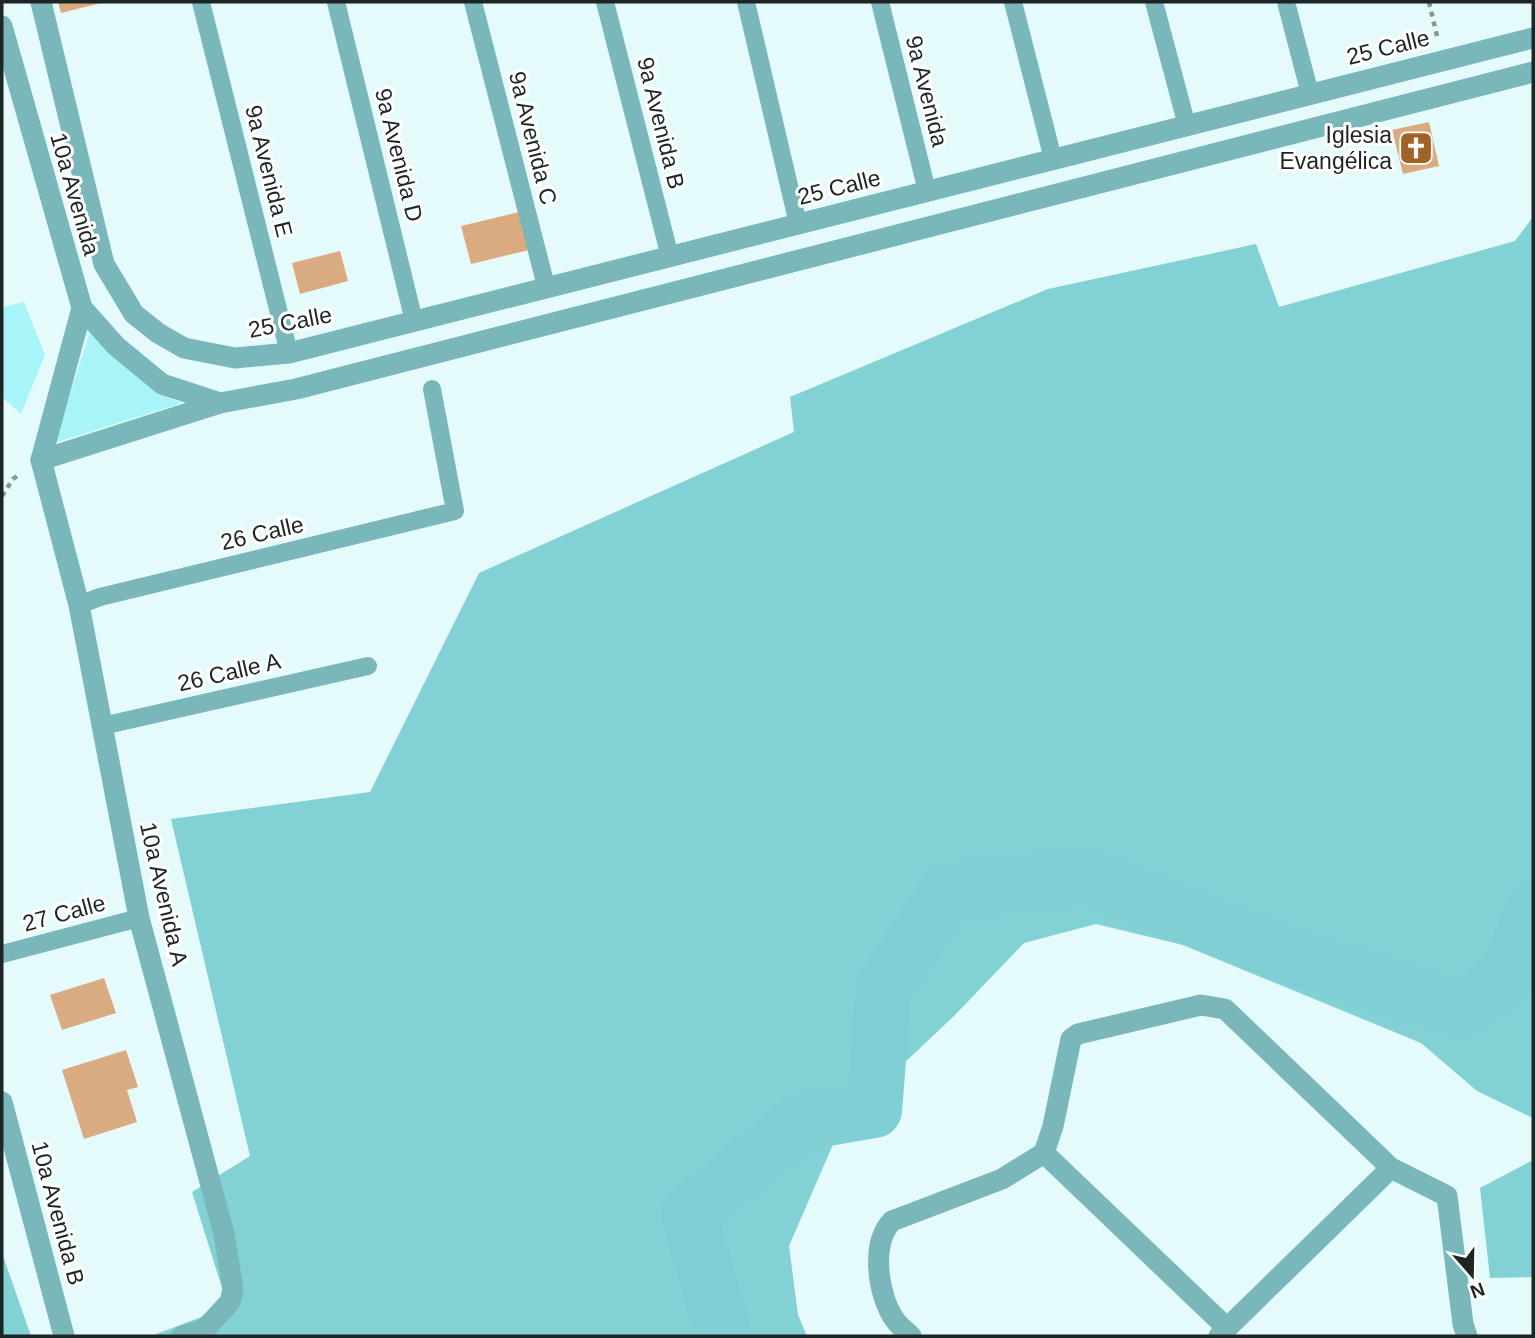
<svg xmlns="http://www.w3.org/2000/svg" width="1535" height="1338" viewBox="0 0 1535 1338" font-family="Arial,sans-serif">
<rect width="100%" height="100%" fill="#e5fafb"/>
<g fill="#a8f5f9">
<path d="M 24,302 L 45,355 L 21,414 L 2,397 L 2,307 Z"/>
<path d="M 90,332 L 160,394 L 182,403 L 54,443 Z"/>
</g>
<g fill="#82d1d5">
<path d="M 1533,217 L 1533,1118 L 1477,1091 L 1421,1043 L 1183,945 L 1096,924 L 1024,943 L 954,1016 L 884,1082 L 834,1142 L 789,1246 L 798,1315 L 807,1336 L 151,1336 L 228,1307 L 192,1192 L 250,1156 L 171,819 L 370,792 L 479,573 L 794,432 L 790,397 L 1048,289 L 1256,244 L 1279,307 L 1515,241 Z"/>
<path d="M 1533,1160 L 1533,1277 L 1490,1278 L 1480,1188 Z"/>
<path d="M 2,1253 L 31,1336 L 2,1336 Z"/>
</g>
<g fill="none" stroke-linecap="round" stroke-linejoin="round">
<path stroke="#80cfd4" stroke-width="56" d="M 724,1336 L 689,1214 L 799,1123 L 874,1110 L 884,987 L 947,892 L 1086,876 L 1288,956 L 1462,1009 L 1507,978 L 1533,910"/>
</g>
<g fill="#daaa81">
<path d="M 58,2 L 101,2 L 101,3 L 61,13 Z"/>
<path d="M 1429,122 L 1439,166 L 1403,174 L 1392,130 Z"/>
<path d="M 519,212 L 529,250 L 471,264 L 461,226 Z"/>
<path d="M 340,251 L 348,281 L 300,294 L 292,263 Z"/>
<path d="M 104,978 L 116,1013 L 62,1030 L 50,995 Z"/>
<path d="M 126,1050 L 138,1087 L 127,1090 L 137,1122 L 84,1139 L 62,1070 Z"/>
</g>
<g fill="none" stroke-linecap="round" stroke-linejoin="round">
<g stroke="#869595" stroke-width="4.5" stroke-dasharray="5 5" stroke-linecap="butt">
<path d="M 1429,2 L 1437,36"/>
<path d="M 2,496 L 13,479 L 20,474"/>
</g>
<g stroke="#7ab7ba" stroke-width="18">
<path d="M 201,2 L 289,353"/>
<path d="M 336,2 L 414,321"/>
<path d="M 473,2 L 546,286"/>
<path d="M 605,2 L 670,257"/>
<path d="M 746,2 L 798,224"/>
<path d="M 880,2 L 927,191"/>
<path d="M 1013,2 L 1053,159"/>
<path d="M 1154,2 L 1187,126"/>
<path d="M 1286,2 L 1310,94"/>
<path d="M 79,605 L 100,597 L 455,511 L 432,389"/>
<path d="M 102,726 L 368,666"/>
<path d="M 2,954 L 139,918"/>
</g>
<g stroke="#7ab7ba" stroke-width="21">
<path d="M 41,2 L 104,264 L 134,314 L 158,333 L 184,348 L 235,358 L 289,353 L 1533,38"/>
<path d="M 2,26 L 82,308 L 116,346 L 162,384 L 220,403 L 296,389 L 1533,72"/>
<path d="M 41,460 L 79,605 L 139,918 L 224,1234 L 233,1289 L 230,1302 L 205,1329 L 182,1336"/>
<path d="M 41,460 L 220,403"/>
<path d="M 41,460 L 82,308"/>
<path d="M 2,1102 L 64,1336"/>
<path d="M 1044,1153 L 1227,1328"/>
<path d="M 911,1336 C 906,1331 899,1326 895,1320 C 878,1296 870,1244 892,1221 L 1002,1179 L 1044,1153 L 1053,1126 L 1071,1039 L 1078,1034 L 1201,1005 L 1225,1009 L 1391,1168 L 1447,1196 L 1463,1324 L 1467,1336"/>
<path d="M 1219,1336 L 1391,1168"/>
</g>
</g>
<defs>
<g id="church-square" transform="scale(1.75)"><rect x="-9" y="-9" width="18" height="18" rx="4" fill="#a06327" stroke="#fff"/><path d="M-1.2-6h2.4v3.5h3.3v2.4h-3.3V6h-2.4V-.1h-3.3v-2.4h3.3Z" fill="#fff"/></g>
</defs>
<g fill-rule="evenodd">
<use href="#church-square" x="1416" y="148"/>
</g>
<g text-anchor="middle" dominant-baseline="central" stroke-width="6" stroke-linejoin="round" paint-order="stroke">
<g font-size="23" fill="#1d2525" stroke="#fff">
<text transform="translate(1388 47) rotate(-14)">25 Calle</text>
<text transform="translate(927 91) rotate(76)">9a Avenida</text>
<text transform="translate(661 123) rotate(76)">9a Avenida B</text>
<text transform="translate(533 138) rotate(76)">9a Avenida C</text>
<text transform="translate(399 155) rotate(76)">9a Avenida D</text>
<text transform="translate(269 171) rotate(76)">9a Avenida E</text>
<text transform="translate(839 187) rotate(-14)">25 Calle</text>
<text transform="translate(75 194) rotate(74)">10a Avenida</text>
<text transform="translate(290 322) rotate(-11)">25 Calle</text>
<text transform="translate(262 533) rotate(-13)">26 Calle</text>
<text transform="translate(229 672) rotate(-13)">26 Calle A</text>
<text transform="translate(164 894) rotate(77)">10a Avenida A</text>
<text transform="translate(64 913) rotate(-15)">27 Calle</text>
<text transform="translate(58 1213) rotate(75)">10a Avenida B</text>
</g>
<g font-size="23" fill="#1d2525" stroke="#fff" text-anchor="end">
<text x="1392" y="135">Iglesia<tspan x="1392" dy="26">Evangélica</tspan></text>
</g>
</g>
<rect width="1535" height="1338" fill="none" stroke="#1d2525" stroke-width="7"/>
<g transform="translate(1472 1275) rotate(160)" stroke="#ffffff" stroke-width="5" paint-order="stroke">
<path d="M0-5L12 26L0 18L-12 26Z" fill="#1d2525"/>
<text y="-10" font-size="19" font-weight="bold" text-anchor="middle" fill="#1d2525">N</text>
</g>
</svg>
